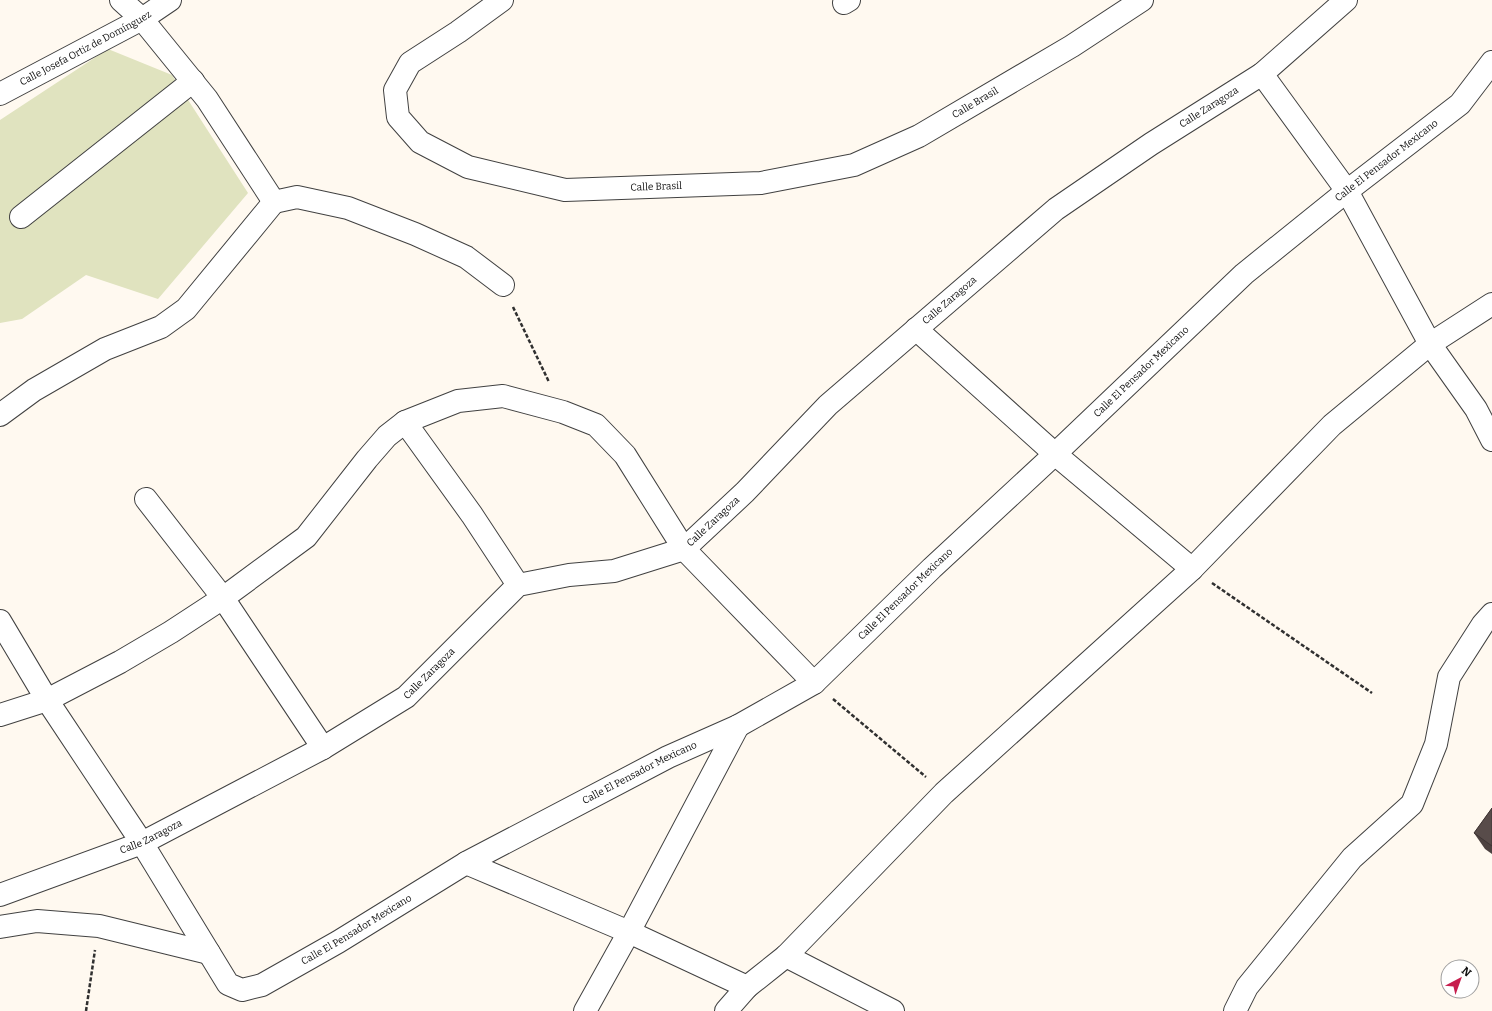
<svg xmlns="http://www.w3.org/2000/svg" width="1492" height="1011" viewBox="0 0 1492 1011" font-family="Bitter,serif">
<rect width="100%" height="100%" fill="#fff9f0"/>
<path fill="#e0e3bf" d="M 108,49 L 172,75 L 248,193 L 158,299 L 86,275 L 22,319 L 0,323 L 0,120 Z"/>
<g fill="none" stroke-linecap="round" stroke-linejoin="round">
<g stroke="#414141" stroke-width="24">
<g id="minor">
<path d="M 121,0 L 142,19 L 207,99 L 274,202 L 297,197 L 348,208 L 415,234 L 466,257 L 503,285"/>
<path id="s1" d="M 502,0 L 458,32 L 410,63 L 395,90 L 398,117 L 420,142 L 468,167 L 565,190 L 761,183 L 854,165 L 919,136 L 1072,46 L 1142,0"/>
<path d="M 844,3 L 849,0"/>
<path d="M 1262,74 L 1347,191 L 1430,344 L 1476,409 L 1492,440"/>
<path id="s2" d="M 0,94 L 142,19 L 170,0"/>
<path d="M 21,217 L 193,81"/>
<path d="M 916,329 L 1055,454 L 1192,569"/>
<path d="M 0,415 L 34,390 L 105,349 L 161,327 L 186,309 L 274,202"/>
<path d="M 405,422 L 472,515 L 518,585"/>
<path d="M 146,499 L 223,598 L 323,748"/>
<path id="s3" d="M 0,621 L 47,700 L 142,843 L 228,984 L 242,990 L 262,985 L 338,942 L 466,863 L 668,757 L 738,726 L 814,683 L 932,568 L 1055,454 L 1244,274 L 1347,191 L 1460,104 L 1492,62"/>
<path d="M 0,715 L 47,700 L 120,662 L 171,632 L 223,598 L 306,537 L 367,459 L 387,436 L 405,422 L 458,401 L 503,396 L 563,412 L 596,425 L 625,455 L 684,549 L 814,683"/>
<path d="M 466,863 L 629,932 L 747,987 L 726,1011"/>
<path id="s4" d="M 0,895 L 142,843 L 323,748 L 406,697 L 518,585 L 569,575 L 614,571 L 684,549 L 745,492 L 828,405 L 1056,209 L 1151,144 L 1262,74 L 1346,0"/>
<path d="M 0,927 L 37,921 L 99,926 L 209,953"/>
<path d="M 786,956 L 893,1011"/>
<path d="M 747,987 L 786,956 L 944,793 L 1192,569 L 1332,425 L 1430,344 L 1492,304"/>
<path d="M 585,1011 L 629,932 L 738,726"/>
<path d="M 1235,1011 L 1247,987 L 1352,858 L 1412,804 L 1436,744 L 1449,677 L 1483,624 L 1492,614"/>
</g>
</g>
<g stroke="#303030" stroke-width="2.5" stroke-dasharray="4 2" stroke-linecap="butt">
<path d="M 513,307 L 549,382"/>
<path d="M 1212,583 L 1372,693"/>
<path d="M 833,699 L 926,777"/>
<path d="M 86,1011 L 95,950"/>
</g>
<use href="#minor" stroke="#fff" stroke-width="22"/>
</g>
<path fill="#4c4140" d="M 1492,808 L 1492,854 L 1485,849 L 1474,833 Z"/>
<path fill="#584c4a" stroke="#3e3534" d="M 1492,808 L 1492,846 L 1474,833 Z"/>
<g text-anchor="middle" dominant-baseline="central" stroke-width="4" stroke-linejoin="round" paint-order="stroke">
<g font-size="10" fill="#0e0e0e" stroke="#fff">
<text stroke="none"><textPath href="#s2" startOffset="97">Calle Josefa Ortiz de Domínguez</textPath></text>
<text stroke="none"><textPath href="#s1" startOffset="784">Calle Brasil</textPath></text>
<text stroke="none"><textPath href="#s4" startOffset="1470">Calle Zaragoza</textPath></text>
<text stroke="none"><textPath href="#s3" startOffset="1870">Calle El Pensador Mexicano</textPath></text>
<text stroke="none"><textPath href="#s1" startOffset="448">Calle Brasil</textPath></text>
<text stroke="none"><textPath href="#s4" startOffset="1146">Calle Zaragoza</textPath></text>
<text stroke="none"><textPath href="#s3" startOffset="1546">Calle El Pensador Mexicano</textPath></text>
<text stroke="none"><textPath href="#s4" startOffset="822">Calle Zaragoza</textPath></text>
<text stroke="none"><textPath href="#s3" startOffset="1222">Calle El Pensador Mexicano</textPath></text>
<text stroke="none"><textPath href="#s4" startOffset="486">Calle Zaragoza</textPath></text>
<text stroke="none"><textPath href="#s3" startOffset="898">Calle El Pensador Mexicano</textPath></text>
<text stroke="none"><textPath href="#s4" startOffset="162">Calle Zaragoza</textPath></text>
<text stroke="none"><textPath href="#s3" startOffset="574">Calle El Pensador Mexicano</textPath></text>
</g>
</g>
<g transform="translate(1460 979) rotate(41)"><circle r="19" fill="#ffffff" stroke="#9f9f9f"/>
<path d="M0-3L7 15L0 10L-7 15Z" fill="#c71e4e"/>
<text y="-6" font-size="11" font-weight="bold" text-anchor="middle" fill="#0e0e0e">N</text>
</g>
</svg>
